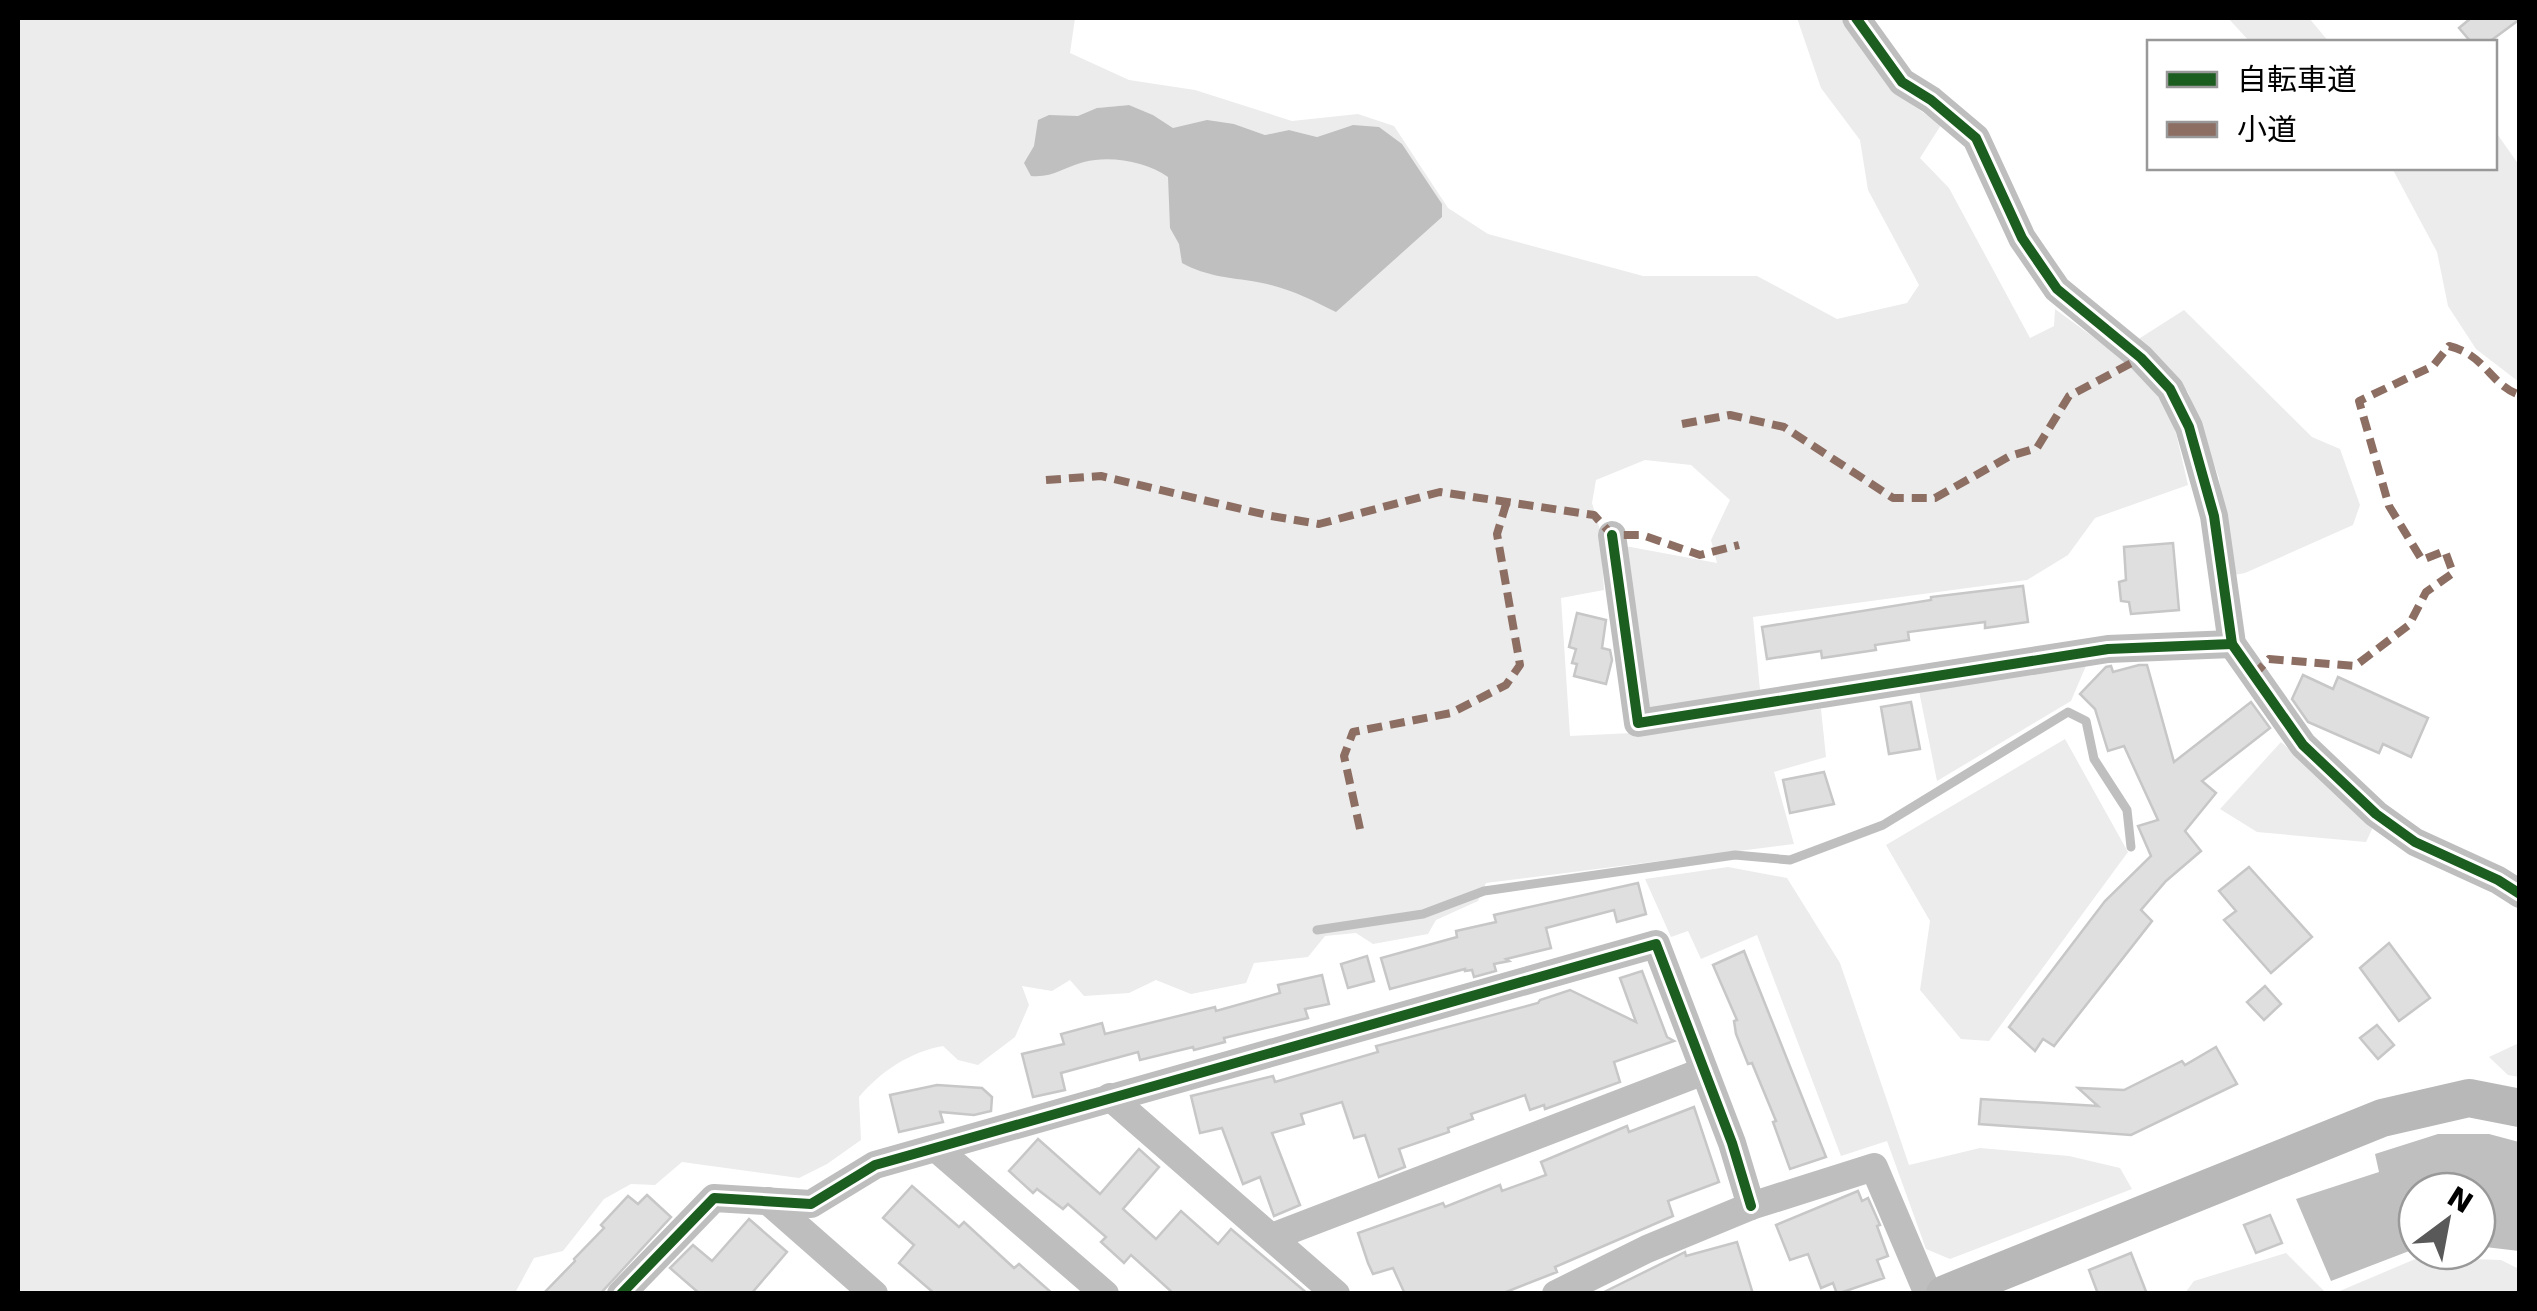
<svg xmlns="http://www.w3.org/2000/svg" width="2537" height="1311" viewBox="0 0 2537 1311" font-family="'DejaVu Sans','Noto Sans JP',sans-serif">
<rect width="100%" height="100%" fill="#fff"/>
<g fill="#ececec" fill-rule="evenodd">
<path d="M 18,18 L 1075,18 L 1070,53 L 1129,80 L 1195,90 L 1292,121 L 1358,114 L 1394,126 L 1448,208 L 1488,234 L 1643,276 L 1757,276 L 1837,319 L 1907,303 L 1919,285 L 1868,190 L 1860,140 L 1821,88 L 1797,18 L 1840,18 L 1891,90 L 1941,125 L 1920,158 L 1949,188 L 2030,338 L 2054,326 L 2055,309 L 2138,370 L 2172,416 L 2188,485 L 2095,518 L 2068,555 L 2027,580 L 1753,617 L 1760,690 L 1649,709 L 1625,546 L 1717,563 L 1711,540 L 1730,500 L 1691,465 L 1645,460 L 1596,480 L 1592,503 L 1600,530 L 1604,590 L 1561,598 L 1570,736 L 1632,733 L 1821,709 L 1826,757 L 1774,772 L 1794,844 L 1486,883 L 1478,901 L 1436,920 L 1428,934 L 1373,944 L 1356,933 L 1325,936 L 1308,957 L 1254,963 L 1246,983 L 1191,994 L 1156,980 L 1129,993 L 1084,996 L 1070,980 L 1052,991 L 1022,986 L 1029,1005 L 1015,1037 L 978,1065 L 958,1060 L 943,1046 C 910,1052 881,1071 859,1097 L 861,1140 L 827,1164 L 799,1178 L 682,1162 L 655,1185 L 631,1184 L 604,1199 L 563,1251 L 534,1258 L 515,1293 L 18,1293 ZM 1129,105 L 1153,115 L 1173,128 L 1234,124 L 1265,135 L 1289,130 L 1317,137 L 1353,125 L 1184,198 L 1168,163 L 1097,108 Z"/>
<path d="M 2228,18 L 2309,18 L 2329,42 L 2250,42 Z"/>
<path d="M 2495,131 L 2519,165 L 2519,382 L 2476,349 L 2448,306 L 2437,252 L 2392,168 L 2494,168 Z"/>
<path d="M 2184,310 L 2312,437 L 2340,449 L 2360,505 L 2353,525 L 2245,573 L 2234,575 L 2219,478 L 2188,392 L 2137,340 Z"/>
<path d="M 2088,661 L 2071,701 L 1937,781 L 1919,691 Z"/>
<path d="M 2065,739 L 2128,852 L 1989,1041 L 1961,1039 L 1920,990 L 1930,921 L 1886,845 Z"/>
<path d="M 2281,742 L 2374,825 L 2366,842 L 2257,832 L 2220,809 Z"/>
<path d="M 1728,867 L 1787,878 L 1840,963 L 1909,1165 L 1980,1148 L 2069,1156 L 2120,1168 L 2132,1189 L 1950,1259 L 1926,1249 L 1887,1141 L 1841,1156 L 1757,935 L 1701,959 L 1688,931 L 1671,937 L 1645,879 Z"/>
<path d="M 2519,1043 L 2519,1077 L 2508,1075 L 2489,1057 Z"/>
<path d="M 2286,1253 L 2326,1293 L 2185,1293 L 2194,1281 Z"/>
<path d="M 2420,1257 L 2501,1260 L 2519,1269 L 2519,1293 L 2335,1293 Z"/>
</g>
<g fill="#bfbfbf">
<path d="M 1129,105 L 1153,115 L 1173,128 L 1207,120 L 1234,124 L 1265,135 L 1289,130 L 1317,137 L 1353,125 L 1379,127 L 1402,144 L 1442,204 L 1442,217 L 1336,312 C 1310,299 1287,287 1257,282 C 1228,277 1208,277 1182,263 L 1179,244 L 1170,228 L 1168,177 C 1147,162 1111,155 1084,162 C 1064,167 1053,178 1031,176 L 1024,163 L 1034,146 L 1038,120 L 1049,115 L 1078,116 L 1097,108 Z"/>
<path d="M 2438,1134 L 2489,1134 L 2519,1142 L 2519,1251 L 2477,1246 L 2477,1191 L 2417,1191 L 2417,1248 L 2331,1281 L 2296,1199 L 2379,1172 L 2375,1154 Z"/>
</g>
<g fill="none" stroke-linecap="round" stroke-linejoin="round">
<path stroke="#bfbfbf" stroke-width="9" d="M 1317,930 L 1423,914 L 1484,891 L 1735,855 L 1790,860 L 1883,825 L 2068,712 L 2086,721 L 2094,759 L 2127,810 L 2131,847"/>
</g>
<g fill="#dfdfdf" stroke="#c7c7c7" stroke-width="2.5">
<path d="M 2471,18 L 2520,18 L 2520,19 L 2489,42 L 2471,42 L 2459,28 Z"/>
<path d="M 2173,543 L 2179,610 L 2131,614 L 2129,602 L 2121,601 L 2119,582 L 2126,580 L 2124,547 Z"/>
<path d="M 2023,586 L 2028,622 L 1985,628 L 1985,622 L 1908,632 L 1909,640 L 1875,645 L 1876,650 L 1822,658 L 1821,651 L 1767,659 L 1762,627 L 1931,600 L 1931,597 Z"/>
<path d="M 1577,613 L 1606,620 L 1602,648 L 1610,650 L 1612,660 L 1606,684 L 1574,676 L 1577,664 L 1572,663 L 1576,649 L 1569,647 Z"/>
<path d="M 2139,665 L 2147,665 L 2174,762 L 2251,702 L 2270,728 L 2202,781 L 2216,793 L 2185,831 L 2201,851 L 2166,881 L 2141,910 L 2152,921 L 2054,1046 L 2043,1039 L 2035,1051 L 2009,1027 L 2105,901 L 2151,856 L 2138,826 L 2158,820 L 2124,746 L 2108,751 L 2095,709 L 2080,694 L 2106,667 L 2111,666 L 2113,672 Z"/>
<path d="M 2303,675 L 2333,689 L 2338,677 L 2428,718 L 2411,757 L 2383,744 L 2379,753 L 2308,722 L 2292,699 Z"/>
<path d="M 1911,702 L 1920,749 L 1889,754 L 1881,707 Z"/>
<path d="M 1824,772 L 1834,804 L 1790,813 L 1783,780 Z"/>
<path d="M 2249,867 L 2312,937 L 2271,973 L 2224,920 L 2236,911 L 2219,891 Z"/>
<path d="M 1638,883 L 1646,914 L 1617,922 L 1614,910 L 1546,928 L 1551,948 L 1506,959 L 1509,961 L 1494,964 L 1496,971 L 1474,977 L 1472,970 L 1465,971 L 1465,969 L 1390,989 L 1381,958 L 1457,937 L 1456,931 L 1496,922 L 1494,915 Z"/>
<path d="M 2389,943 L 2430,998 L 2399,1021 L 2360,968 Z"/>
<path d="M 1744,951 L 1826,1157 L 1790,1169 L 1773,1122 L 1776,1121 L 1752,1063 L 1748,1064 L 1736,1034 L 1734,1021 L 1737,1020 L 1713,965 Z"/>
<path d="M 1367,956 L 1374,981 L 1348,988 L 1341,964 Z"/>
<path d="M 1642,971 L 1667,1037 L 1674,1041 L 1614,1062 L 1620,1082 L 1545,1109 L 1544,1105 L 1530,1110 L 1525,1095 L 1471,1114 L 1473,1119 L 1448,1128 L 1449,1132 L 1399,1149 L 1405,1167 L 1379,1177 L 1365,1135 L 1354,1138 L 1342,1102 L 1301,1114 L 1304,1124 L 1272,1133 L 1300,1205 L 1274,1216 L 1260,1177 L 1243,1184 L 1222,1128 L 1200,1133 L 1191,1096 L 1273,1076 L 1275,1082 L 1378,1052 L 1376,1046 L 1538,1003 L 1540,1000 L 1570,990 L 1636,1022 L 1620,978 Z"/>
<path d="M 1322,975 L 1329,1004 L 1305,1009 L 1308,1018 L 1224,1038 L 1225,1042 L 1194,1050 L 1193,1047 L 1140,1060 L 1138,1052 L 1061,1073 L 1065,1090 L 1033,1097 L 1022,1054 L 1064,1044 L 1061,1034 L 1102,1023 L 1105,1034 L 1215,1007 L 1216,1011 L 1280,993 L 1278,985 Z"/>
<path d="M 2265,986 L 2281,1004 L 2264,1020 L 2247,1002 Z"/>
<path d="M 2377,1025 L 2394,1045 L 2378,1059 L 2360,1038 Z"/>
<path d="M 2216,1047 L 2237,1084 L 2131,1135 L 1979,1124 L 1981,1099 L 2098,1106 L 2078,1088 L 2124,1090 L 2182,1061 L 2185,1065 Z"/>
<path d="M 937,1085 L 982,1088 L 992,1097 L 991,1111 L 974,1115 L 940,1112 L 943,1122 L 899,1132 L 890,1095 Z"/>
<path d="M 1694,1107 L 1719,1182 L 1668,1201 L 1673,1216 L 1555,1267 L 1557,1272 L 1501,1294 L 1405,1294 L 1393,1268 L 1373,1274 L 1368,1263 L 1358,1233 L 1443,1203 L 1445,1207 L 1500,1185 L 1502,1191 L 1546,1175 L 1541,1162 L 1627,1126 L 1629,1132 Z"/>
<path d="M 1038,1139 L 1100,1194 L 1139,1149 L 1159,1167 L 1123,1209 L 1156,1239 L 1181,1211 L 1218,1244 L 1231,1229 L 1308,1294 L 1174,1294 L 1131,1255 L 1124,1263 L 1101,1242 L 1106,1237 L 1068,1204 L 1063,1209 L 1037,1189 L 1033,1193 L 1009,1171 Z"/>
<path d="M 912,1186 L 959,1227 L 964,1222 L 1014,1268 L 1019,1264 L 1053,1294 L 935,1294 L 899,1263 L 914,1245 L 883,1218 Z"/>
<path d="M 1858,1191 L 1862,1201 L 1868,1198 L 1880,1225 L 1877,1226 L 1888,1256 L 1877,1260 L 1884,1278 L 1837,1294 L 1833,1283 L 1821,1288 L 1808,1254 L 1790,1260 L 1776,1225 Z"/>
<path d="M 647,1195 L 671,1217 L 600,1294 L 543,1294 L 575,1261 L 574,1259 L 604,1228 L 601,1225 L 628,1196 L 638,1204 Z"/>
<path d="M 2270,1215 L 2282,1243 L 2256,1253 L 2244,1225 Z"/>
<path d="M 749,1219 L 787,1252 L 751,1294 L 700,1294 L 670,1268 L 693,1245 L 712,1261 Z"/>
<path d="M 1737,1242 L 1753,1294 L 1600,1294 L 1685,1252 L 1686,1256 Z"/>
<path d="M 2131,1253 L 2147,1294 L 2098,1294 L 2089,1270 Z"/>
</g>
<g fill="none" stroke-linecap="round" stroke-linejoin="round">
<g stroke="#bebebe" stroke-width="28">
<path d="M 1856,18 L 1902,82 L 1931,100 L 1976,138 L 2022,238 L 2057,289 L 2141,358 L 2170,389 L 2189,427 L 2214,516 L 2232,644 L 2303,745 L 2376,814 L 2415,842 L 2498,880 L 2520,894"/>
<path d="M 1612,535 L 1638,723 L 2108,649 L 2232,644"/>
<path d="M 1110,1097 L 1336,1294"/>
<path d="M 937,1149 L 1105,1294"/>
<path d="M 768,1201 L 874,1294"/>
<path d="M 1272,1237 L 1704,1071"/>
<path d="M 621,1294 L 714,1198 L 811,1204 L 875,1165 L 1656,944 L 1732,1143 L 1751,1206"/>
<path d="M 1556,1294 L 1647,1249 L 1751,1206 L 1874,1167 L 1928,1294"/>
</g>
<path stroke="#b8b8b8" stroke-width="38" d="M 1945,1294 L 2382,1118 L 2469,1098 L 2520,1108"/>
<g stroke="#8d6e63" stroke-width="8" stroke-dasharray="15 8" stroke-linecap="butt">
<path d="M 1682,424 L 1730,415 L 1784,427 L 1893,498 L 1935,498 L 2010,456 L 2037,448 L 2069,396 L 2141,358"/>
<path d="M 1046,480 L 1101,476 L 1271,516 L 1319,524 L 1440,492 L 1594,515 L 1612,535 L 1642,535 L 1700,555 L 1739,545"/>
<path d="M 2253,676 L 2269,659 L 2355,666 L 2409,625 L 2426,592 L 2453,573 L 2445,551 L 2422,560 L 2389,506 L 2359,401 L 2433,366 L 2449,346 C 2486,355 2490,385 2520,395"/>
<path d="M 1360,829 L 1344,756 L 1353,732 L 1451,713 L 1506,685 L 1520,665 L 1497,534 L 1507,501"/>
</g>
<g stroke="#fff" stroke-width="16">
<g id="cycleway">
<path d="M 1856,18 L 1902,82 L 1931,100 L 1976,138 L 2022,238 L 2057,289 L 2141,358 L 2170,389 L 2189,427 L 2214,516 L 2232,644 L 2303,745 L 2376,814 L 2415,842 L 2498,880 L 2520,894"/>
<path d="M 1612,535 L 1638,723 L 2108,649 L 2232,644"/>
<path d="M 621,1294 L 714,1198 L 811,1204 L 875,1165 L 1656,944 L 1732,1143 L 1751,1206"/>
</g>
</g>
<use href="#cycleway" stroke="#1b5e20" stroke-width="10"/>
</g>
<rect width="2537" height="1311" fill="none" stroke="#000000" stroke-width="40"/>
<rect x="2147" y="40" width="350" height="130" fill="#ffffff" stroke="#999999" stroke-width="2.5"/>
<rect x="2167" y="72" width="50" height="15" fill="#1b5e20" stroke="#999999" stroke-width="2.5"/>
<text x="2237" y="90" font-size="30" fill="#000000">自転車道</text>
<rect x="2167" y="122" width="50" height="15" fill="#8d6e63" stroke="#999999" stroke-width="2.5"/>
<text x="2237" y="140" font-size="30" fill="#000000">小道</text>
<g transform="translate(2447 1221) rotate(32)"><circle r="48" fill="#ffffff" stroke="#999999" stroke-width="2.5"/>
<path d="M0-8L18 38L0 25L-18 38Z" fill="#595959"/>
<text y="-15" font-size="28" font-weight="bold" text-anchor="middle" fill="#000000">N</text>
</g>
</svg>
